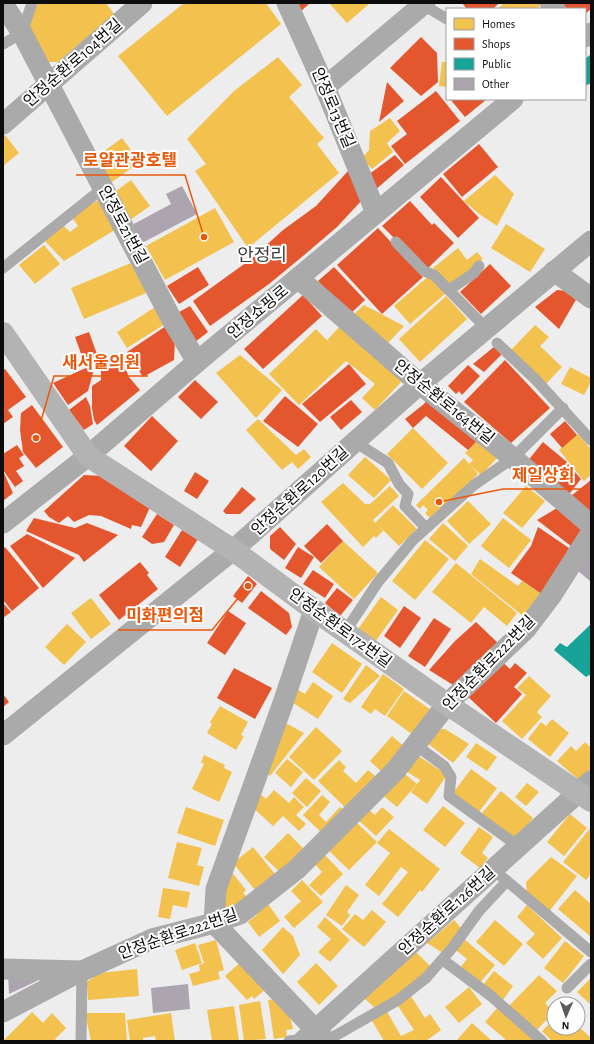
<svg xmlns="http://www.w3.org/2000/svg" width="594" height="1044" viewBox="0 0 594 1044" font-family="'Alegreya Sans','Noto Sans KR',sans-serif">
<rect width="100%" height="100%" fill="#eeedee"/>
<g fill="#f2c14e">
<path d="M 34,3 L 106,3 L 114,14 L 58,62 L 44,62 L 27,22 Z"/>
<path d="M 184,3 L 266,3 L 281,24 L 167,116 L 118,56 Z"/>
<path d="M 329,3 L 370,3 L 347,23 Z"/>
<path d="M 504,3 L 540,3 L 541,4 L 537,9 L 498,9 Z"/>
<path d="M 278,57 L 302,85 L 289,97 L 324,138 L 317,144 L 339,173 L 248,248 L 195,171 L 206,164 L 187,139 L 234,91 Z"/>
<path d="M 442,62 L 447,62 L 447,87 L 439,86 Z"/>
<path d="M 390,118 L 400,131 L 387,143 L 393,152 L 372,169 L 362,158 L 369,150 L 370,131 Z"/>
<path d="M 5,135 L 19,153 L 3,166 L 3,137 Z"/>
<path d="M 122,138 L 140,162 L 112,182 L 95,158 Z"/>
<path d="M 495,175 L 514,194 L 497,226 L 478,213 L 464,201 Z"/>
<path d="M 131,180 L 150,206 L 130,220 L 112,194 Z"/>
<path d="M 100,199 L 118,228 L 64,261 L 45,241 L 63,225 L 70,232 L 78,226 L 71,216 Z"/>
<path d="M 215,208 L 234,242 L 165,280 L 146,246 Z"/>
<path d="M 506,224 L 545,249 L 530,272 L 491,248 Z"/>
<path d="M 44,245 L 60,264 L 35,284 L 19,265 Z"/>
<path d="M 458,248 L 467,260 L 477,252 L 483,259 L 449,287 L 433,268 Z"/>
<path d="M 138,260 L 151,291 L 84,319 L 71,288 Z"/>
<path d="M 430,275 L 446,293 L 410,324 L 394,306 Z"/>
<path d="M 446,296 L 467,319 L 420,362 L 399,339 Z"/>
<path d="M 364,305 L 404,326 L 388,343 L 352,316 Z"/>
<path d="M 155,307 L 165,324 L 127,348 L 117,332 Z"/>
<path d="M 344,322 L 404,379 L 375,410 L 362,398 L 375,384 L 346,361 L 299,405 L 269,374 L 316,329 L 338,352 L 327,340 Z"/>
<path d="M 535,325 L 549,337 L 540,346 L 562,367 L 546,384 L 511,350 Z"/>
<path d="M 240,355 L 282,390 L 256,418 L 216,373 Z"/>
<path d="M 570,367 L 591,378 L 591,382 L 584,395 L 561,384 Z"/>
<path d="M 258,419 L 296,455 L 304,449 L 311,457 L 298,469 L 292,462 L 282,470 L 246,430 Z"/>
<path d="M 413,428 L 448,463 L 422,489 L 387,454 Z"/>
<path d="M 578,434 L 591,449 L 591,475 L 584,481 L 559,450 Z"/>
<path d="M 480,438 L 499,456 L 481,475 L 469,464 L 473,460 L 465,453 Z"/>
<path d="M 365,457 L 391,480 L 374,498 L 348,475 Z"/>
<path d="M 464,458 L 478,474 L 431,519 L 425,513 L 428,510 L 423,505 L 420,509 L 416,505 Z"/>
<path d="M 343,483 L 365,504 L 370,504 L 390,486 L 399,496 L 373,520 L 375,523 L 393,505 L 417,529 L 399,546 L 379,526 L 383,531 L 376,538 L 374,536 L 363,547 L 321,502 Z"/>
<path d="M 526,486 L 545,501 L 522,528 L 503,513 Z"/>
<path d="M 468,501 L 491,524 L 469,544 L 447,521 Z"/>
<path d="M 503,518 L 531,540 L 509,568 L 481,546 Z"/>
<path d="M 443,523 L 468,546 L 455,561 L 429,539 Z"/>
<path d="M 425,540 L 449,559 L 415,600 L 392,581 Z"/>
<path d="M 343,541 L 378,573 L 354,599 L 319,567 Z"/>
<path d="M 480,559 L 518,586 L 522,581 L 546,597 L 528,620 L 471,574 Z"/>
<path d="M 456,563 L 517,613 L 507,626 L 484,607 L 471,623 L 432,592 Z"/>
<path d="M 381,597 L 398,610 L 375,642 L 358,629 Z"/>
<path d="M 91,598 L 111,624 L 91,639 L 71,613 Z"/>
<path d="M 67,624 L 86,642 L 64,665 L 45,647 Z"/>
<path d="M 332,643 L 362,664 L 342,693 L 312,672 Z"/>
<path d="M 366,665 L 380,676 L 350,703 L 343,699 Z"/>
<path d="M 383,674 L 404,689 L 385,716 L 375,709 L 371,714 L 361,707 Z"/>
<path d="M 529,676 L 551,696 L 537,712 L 542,717 L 522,739 L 502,721 L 526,695 L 517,688 Z"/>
<path d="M 313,682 L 333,696 L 318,719 L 290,701 L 298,690 L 305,694 Z"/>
<path d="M 404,691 L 434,712 L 416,737 L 387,716 Z"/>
<path d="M 220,706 L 248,722 L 241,735 L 244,736 L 236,750 L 207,733 L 212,724 L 210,722 Z"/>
<path d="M 552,719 L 569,733 L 550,757 L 528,739 L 541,722 L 546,726 Z"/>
<path d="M 282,721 L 304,733 L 270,776 L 263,770 Z"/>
<path d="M 316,727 L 342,751 L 314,780 L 289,757 Z"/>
<path d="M 438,729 L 445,729 L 469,744 L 453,763 L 427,743 Z"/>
<path d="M 392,736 L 407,749 L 384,774 L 370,761 Z"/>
<path d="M 585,742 L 591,748 L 591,769 L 580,781 L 557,761 L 571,746 L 576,751 Z"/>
<path d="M 476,743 L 497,757 L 487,771 L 466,757 Z"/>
<path d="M 204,755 L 225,765 L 224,768 L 232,772 L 219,802 L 192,789 L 204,764 L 201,762 Z"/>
<path d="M 417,755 L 447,775 L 427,804 L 411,792 L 420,780 L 406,771 Z"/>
<path d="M 287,759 L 303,772 L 291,787 L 275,773 Z"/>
<path d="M 339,760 L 346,767 L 343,771 L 356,783 L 368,770 L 381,781 L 351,813 L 318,781 Z"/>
<path d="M 471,769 L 497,788 L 479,812 L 453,793 Z"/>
<path d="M 400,770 L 417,784 L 397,807 L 380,793 Z"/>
<path d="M 306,778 L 321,791 L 307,807 L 292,793 Z"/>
<path d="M 527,783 L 539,792 L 526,806 L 515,797 Z"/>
<path d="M 274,790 L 289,803 L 294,797 L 304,807 L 296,815 L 306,824 L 299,831 L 283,816 L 273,826 L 250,805 L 260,794 L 266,799 Z"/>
<path d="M 501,791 L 533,818 L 514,841 L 481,814 Z"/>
<path d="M 322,795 L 330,802 L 319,815 L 326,822 L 340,807 L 349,815 L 327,838 L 303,815 Z"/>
<path d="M 443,806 L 465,823 L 445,847 L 423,830 Z"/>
<path d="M 186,807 L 224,820 L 215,846 L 177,833 Z"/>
<path d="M 366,807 L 375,815 L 382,807 L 394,817 L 376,836 L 356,818 Z"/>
<path d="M 570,814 L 587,828 L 564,856 L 547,842 Z"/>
<path d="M 354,820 L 377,842 L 349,870 L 326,848 Z"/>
<path d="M 479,827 L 493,837 L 482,853 L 488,858 L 480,868 L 460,853 Z"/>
<path d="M 591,827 L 591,874 L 586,880 L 563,862 Z"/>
<path d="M 389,829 L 440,869 L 422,892 L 420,890 L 398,917 L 382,904 L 408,872 L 401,867 L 379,896 L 365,885 L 390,853 L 377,843 Z"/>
<path d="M 288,833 L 308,853 L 284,876 L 264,857 Z"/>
<path d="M 177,842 L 202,848 L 197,865 L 204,867 L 199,886 L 168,878 Z"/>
<path d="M 253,847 L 279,879 L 259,895 L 233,863 Z"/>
<path d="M 324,854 L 343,874 L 321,896 L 309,885 L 322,872 L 314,863 Z"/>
<path d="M 551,857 L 577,876 L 548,913 L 527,896 L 526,882 Z"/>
<path d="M 231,871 L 246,890 L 243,893 L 249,899 L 222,910 L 223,889 Z"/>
<path d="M 302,880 L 323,902 L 294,928 L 284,917 L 301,901 L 291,891 Z"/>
<path d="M 346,885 L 359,895 L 347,912 L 350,915 L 342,926 L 326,915 Z"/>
<path d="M 163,888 L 190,892 L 187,908 L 173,905 L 170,919 L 158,917 Z"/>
<path d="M 575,890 L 591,904 L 591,937 L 558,909 Z"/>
<path d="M 266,901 L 280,921 L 259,937 L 248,922 L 257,915 L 254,911 Z"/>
<path d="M 527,905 L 562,938 L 543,959 L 526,943 L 535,934 L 517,917 Z"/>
<path d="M 372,910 L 386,922 L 364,947 L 342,929 L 355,914 L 363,920 Z"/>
<path d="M 325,917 L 350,940 L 330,962 L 318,952 L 331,939 L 317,927 Z"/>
<path d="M 454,920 L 462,929 L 443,953 L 427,943 Z"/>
<path d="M 495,920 L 523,944 L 504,966 L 476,942 Z"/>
<path d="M 283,927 L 293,936 L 300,955 L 283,974 L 262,950 Z"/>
<path d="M 464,939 L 495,965 L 478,985 L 459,969 L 467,959 L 456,950 Z"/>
<path d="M 216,940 L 224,970 L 218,972 L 220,979 L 193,986 L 189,974 L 200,971 L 199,965 L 204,963 L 198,945 Z"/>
<path d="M 565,941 L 584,956 L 563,983 L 544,968 Z"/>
<path d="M 195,943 L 202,963 L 182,970 L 175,950 Z"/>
<path d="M 415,951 L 431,967 L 410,987 L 375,1008 L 364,998 Z"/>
<path d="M 242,961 L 266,989 L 254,999 L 252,996 L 247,1000 L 225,976 Z"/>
<path d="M 316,963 L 338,986 L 319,1005 L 297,982 Z"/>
<path d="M 137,969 L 139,996 L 88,1000 L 87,982 L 99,973 Z"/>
<path d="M 494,971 L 513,986 L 503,1000 L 483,985 Z"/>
<path d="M 539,975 L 557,991 L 545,1003 L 554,1012 L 536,1031 L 509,1006 Z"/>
<path d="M 591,978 L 591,1005 L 577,992 Z"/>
<path d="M 469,987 L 482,1004 L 459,1023 L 445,1007 Z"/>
<path d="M 410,995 L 425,1018 L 430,1014 L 441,1030 L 426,1041 L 384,1041 L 371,1019 L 386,1010 L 401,1036 L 414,1030 L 396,1003 Z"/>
<path d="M 277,999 L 278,1006 L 284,1005 L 289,1012 L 293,1029 L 286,1030 L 287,1037 L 274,1039 L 268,1000 Z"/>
<path d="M 260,1001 L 266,1039 L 244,1041 L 239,1005 Z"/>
<path d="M 234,1006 L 239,1041 L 212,1041 L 207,1010 Z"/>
<path d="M 499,1006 L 534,1037 L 531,1041 L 504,1041 L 505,1039 L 485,1022 Z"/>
<path d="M 32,1012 L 43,1023 L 52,1013 L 66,1028 L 55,1039 L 57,1041 L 3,1041 Z"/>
<path d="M 85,1013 L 125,1013 L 127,1041 L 91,1041 Z"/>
<path d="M 171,1013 L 175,1041 L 156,1041 L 155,1036 L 143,1038 L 143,1041 L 130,1041 L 127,1020 Z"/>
<path d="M 554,1019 L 554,1028 L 569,1028 L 573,1031 L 578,1028 L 578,1026 L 591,1038 L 591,1041 L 552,1041 L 542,1031 Z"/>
<path d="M 472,1023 L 492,1041 L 457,1040 Z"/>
</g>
<g fill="#e4572e">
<path d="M 295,3 L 310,3 L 299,13 Z"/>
<path d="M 462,3 L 499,3 L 493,9 L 467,9 Z"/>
<path d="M 562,3 L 591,3 L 591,9 L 585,14 L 585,9 L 567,9 Z"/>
<path d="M 421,37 L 437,53 L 438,82 L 421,96 L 390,68 Z"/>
<path d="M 387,82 L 404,101 L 379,122 Z"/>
<path d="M 436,91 L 460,121 L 405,164 L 391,146 L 407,134 L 397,121 Z"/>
<path d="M 450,99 L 487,99 L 465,117 Z"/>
<path d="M 479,144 L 498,167 L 462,197 L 443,174 Z"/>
<path d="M 395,155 L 404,165 L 374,191 L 368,175 Z"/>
<path d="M 348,171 L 363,199 L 337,227 L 303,256 L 269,284 L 210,326 L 193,301 L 251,259 L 283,230 L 316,206 Z"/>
<path d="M 441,177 L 479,218 L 458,238 L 420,197 Z"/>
<path d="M 410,201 L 432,225 L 434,223 L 454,243 L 426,270 L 382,226 Z"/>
<path d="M 378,228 L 423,277 L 382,314 L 337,265 Z"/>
<path d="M 490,264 L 511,286 L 481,314 L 460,292 Z"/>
<path d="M 198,267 L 209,285 L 179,304 L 167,286 Z"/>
<path d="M 334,267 L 365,300 L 349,315 L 318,281 Z"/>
<path d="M 557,290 L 568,291 L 577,298 L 559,329 L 535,307 Z"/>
<path d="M 303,295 L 322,316 L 263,369 L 244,349 Z"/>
<path d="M 190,306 L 208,332 L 195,342 L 179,312 Z"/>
<path d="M 166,326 L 175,340 L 174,360 L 143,377 L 127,352 Z"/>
<path d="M 89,332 L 98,357 L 84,362 L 75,337 Z"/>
<path d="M 495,346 L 503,353 L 484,372 L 473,364 Z"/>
<path d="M 505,360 L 550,408 L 511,443 L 464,402 Z"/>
<path d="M 349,364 L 366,384 L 320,422 L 302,404 Z"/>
<path d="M 124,365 L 129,377 L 140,390 L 97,425 L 94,420 L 92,408 L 92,386 L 101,380 L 101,367 L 114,368 Z"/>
<path d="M 468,365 L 480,376 L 462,395 L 459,391 L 456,394 L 448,386 Z"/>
<path d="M 90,366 L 93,373 L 88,391 L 68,405 L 53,383 Z"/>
<path d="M 5,369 L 26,397 L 8,410 L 13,417 L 3,424 L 3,370 Z"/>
<path d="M 195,380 L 218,402 L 201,419 L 178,397 Z"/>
<path d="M 285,396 L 318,424 L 298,447 L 263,421 Z"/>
<path d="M 429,396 L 480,438 L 468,450 L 426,416 L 413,428 L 405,419 L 424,404 Z"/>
<path d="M 86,397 L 90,406 L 93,424 L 84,430 L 69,410 Z"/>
<path d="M 351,400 L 362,412 L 341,430 L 330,417 Z"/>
<path d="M 32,405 L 63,447 L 36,468 L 23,452 L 20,430 L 21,413 Z"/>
<path d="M 152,416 L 178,441 L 151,471 L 124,446 Z"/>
<path d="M 565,421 L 577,435 L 562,448 L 550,434 Z"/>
<path d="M 543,442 L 567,462 L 550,483 L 526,463 Z"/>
<path d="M 17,445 L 24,455 L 19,458 L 24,466 L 16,471 L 23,481 L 15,487 L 3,470 L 3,454 Z"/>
<path d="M 568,464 L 581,479 L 570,493 L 555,486 Z"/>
<path d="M 3,471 L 13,493 L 3,501 Z"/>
<path d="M 195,472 L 209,481 L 197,499 L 184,491 Z"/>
<path d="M 84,475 L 105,476 L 151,505 L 141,527 L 132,525 L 131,529 L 101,516 L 89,515 L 74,522 L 68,516 L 59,523 L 49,517 L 44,511 Z"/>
<path d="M 591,480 L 591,515 L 571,496 Z"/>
<path d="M 242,487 L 256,499 L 240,514 L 226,514 L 223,511 Z"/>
<path d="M 557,508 L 584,528 L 571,546 L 537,520 Z"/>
<path d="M 157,514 L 174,525 L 164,542 L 152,544 L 142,537 Z"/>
<path d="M 34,518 L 75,528 L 87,523 L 118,535 L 84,562 L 79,555 L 26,531 Z"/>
<path d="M 327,524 L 343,541 L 321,563 L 304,546 Z"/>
<path d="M 280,527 L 296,544 L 284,560 L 270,549 L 270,536 Z"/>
<path d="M 538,527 L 569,548 L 546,597 L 511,573 L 531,546 Z"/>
<path d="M 182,530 L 198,539 L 180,567 L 165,557 Z"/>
<path d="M 27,534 L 75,558 L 43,588 L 10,546 Z"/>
<path d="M 5,547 L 39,588 L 12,611 L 3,600 L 3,549 Z"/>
<path d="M 298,547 L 314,557 L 301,578 L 285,568 Z"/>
<path d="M 140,562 L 149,573 L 147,575 L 158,589 L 119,620 L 99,595 Z"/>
<path d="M 313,570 L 334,584 L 325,598 L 303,584 Z"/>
<path d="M 248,576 L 257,584 L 242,603 L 233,596 Z"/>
<path d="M 337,588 L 353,600 L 340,616 L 325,603 Z"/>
<path d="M 261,591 L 289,613 L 292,627 L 286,635 L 248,608 Z"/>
<path d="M 3,603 L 11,612 L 3,618 Z"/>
<path d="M 404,606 L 421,618 L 400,648 L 384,636 Z"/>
<path d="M 228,611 L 246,623 L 225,655 L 207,643 Z"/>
<path d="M 434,618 L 451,629 L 425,667 L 408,656 Z"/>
<path d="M 476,622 L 499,644 L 453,685 L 429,670 L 455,641 Z"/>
<path d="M 499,659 L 510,669 L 515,663 L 527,673 L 514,687 L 522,694 L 496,723 L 466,695 Z"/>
<path d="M 234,668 L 272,688 L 255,719 L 217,698 Z"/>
<path d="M 3,694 L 9,702 L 3,707 Z"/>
</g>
<g fill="#17a398">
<path d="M 591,54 L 591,83 L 585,86 L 585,59 Z"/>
<path d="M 591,624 L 591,674 L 586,677 L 554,650 L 560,643 L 567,647 Z"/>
</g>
<g fill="#aca4af">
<path d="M 182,186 L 197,214 L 142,243 L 132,225 L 171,204 L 166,194 Z"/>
<path d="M 591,542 L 591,580 L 590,581 L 577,570 Z"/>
<path d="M 8,974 L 37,975 L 37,981 L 9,994 Z"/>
<path d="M 188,984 L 190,1009 L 153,1013 L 151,988 Z"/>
</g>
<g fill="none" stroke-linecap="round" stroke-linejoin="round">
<g stroke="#abaaab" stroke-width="11">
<path d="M 420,3 L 447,19"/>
<path d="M 3,44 L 22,33 L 32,3"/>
<path d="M 396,242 L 424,271 L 434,275 L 486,328"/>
<path d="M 3,268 L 103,188"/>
<path d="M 449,290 L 474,273 L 479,266"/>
<path d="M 497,343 L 536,380 L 591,440"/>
<path d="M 355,442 L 388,463 L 399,484 L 408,494 L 405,506 L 426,528"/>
<path d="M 345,632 L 378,582 L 413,540 L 474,485 L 513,458 L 563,408"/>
<path d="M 411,750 L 421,749 L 444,766 L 451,777 L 449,796 L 518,846"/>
<path d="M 501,876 L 591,952"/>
<path d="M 443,960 L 491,996 L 542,1041"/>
<path d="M 567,988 L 591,964"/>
<path d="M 81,1041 L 82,971"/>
<path d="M 289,1041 L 306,1039"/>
<path d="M 326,1041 L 398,1000 L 426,978 L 453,947 L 479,911 L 507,881"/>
</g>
<g stroke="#abaaab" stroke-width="21">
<path d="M 287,3 L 325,87 L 376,213"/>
<path d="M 550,3 L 555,9"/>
<path d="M 3,4 L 22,33 L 171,318 L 197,362"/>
<path d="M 585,37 L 591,33"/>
<path d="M 325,87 L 425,3"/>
<path d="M 3,124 L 142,3"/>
<path d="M 554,271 L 591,298"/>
<path d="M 298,278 L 420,384 L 513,458 L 591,525"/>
<path d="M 3,523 L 88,456 L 197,362 L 513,99"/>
<path d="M 314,610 L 283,703 L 216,889 L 214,923 L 326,1041"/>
<path d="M 3,735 L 233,550 L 420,384 L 591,241"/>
<path d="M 3,969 L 82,971 L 152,939 L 214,923 L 240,914 L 297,869 L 396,770 L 447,704 L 526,629 L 551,596 L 591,533"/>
<path d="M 3,1012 L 79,972"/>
<path d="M 303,1041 L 591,781"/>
</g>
<path stroke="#b4b3b4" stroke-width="22" d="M 3,333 L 88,456 L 233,550 L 314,610 L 447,704 L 591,801"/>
</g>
<g text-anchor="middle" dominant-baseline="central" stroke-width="4" stroke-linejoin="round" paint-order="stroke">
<g font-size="16" fill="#0d0c0d" stroke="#fff">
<text transform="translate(73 63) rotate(-41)">안정순환로104번길</text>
<text transform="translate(333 108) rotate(67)">안정로13번길</text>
<text transform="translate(123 225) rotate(62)">안정로21번길</text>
<text transform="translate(258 312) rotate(-40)">안정쇼핑로</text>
<text transform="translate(444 402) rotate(39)">안정순환로164번길</text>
<text transform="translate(300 491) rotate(-42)">안정순환로120번길</text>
<text transform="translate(340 628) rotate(36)">안정순환로172번길</text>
<text transform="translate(489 663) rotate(-46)">안정순환로222번길</text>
<text transform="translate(447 911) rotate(-42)">안정순환로126번길</text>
<text transform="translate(178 934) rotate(-19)">안정순환로222번길</text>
</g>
<g font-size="18" fill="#3d3b3e" stroke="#fff">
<text x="262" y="256">안정리</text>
</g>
</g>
<path fill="none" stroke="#e8590c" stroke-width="1.5" d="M204 237L185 175H76M36 438L54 376H148M439 502L503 489H582M248 586L212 630H118"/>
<g fill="#e8590c" stroke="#fff" stroke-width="1.5">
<circle cx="204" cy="237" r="4"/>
<circle cx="36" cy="438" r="4"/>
<circle cx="439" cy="502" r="4"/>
<circle cx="248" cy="586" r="4"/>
</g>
<g font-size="17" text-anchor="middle" font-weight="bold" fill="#e8590c" stroke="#fff" stroke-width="4" stroke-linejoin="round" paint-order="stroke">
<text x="130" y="166">로얄관광호텔</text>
<text x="101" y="368">새서울의원</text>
<text x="543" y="481">제일상회</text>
<text x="165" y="621">미화편의점</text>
</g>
<rect width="594" height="1044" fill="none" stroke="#0d0c0d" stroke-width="8"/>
<rect x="446" y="8" width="140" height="92" fill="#ffffff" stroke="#9e9e9e"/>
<rect x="454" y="18" width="20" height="12" fill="#f2c14e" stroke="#9e9e9e"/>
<text x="482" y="28" font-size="12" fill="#0d0c0d">Homes</text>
<rect x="454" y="38" width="20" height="12" fill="#e4572e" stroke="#9e9e9e"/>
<text x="482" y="48" font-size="12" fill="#0d0c0d">Shops</text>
<rect x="454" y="58" width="20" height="12" fill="#17a398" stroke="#9e9e9e"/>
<text x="482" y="68" font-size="12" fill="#0d0c0d">Public</text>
<rect x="454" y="78" width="20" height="12" fill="#aca4af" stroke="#9e9e9e"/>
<text x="482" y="88" font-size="12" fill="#0d0c0d">Other</text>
<g transform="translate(566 1016) rotate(182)"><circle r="19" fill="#ffffff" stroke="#9e9e9e"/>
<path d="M0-3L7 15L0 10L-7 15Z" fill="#5c5b5c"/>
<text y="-6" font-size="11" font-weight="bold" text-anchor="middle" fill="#0d0c0d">N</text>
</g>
</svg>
